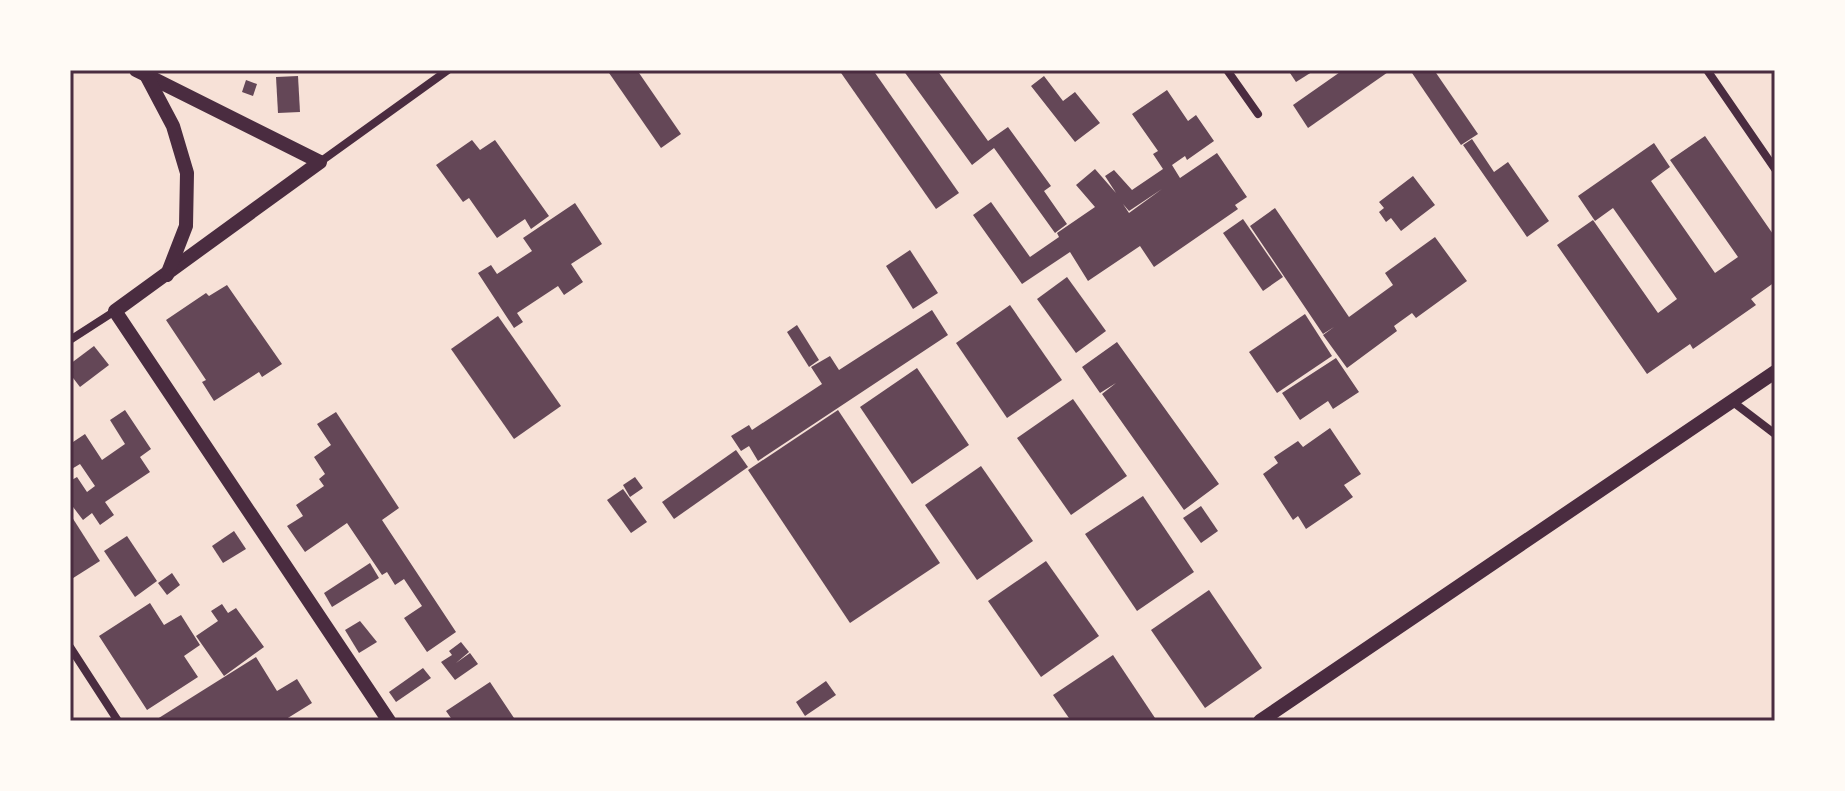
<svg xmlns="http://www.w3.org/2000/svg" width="1845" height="791" viewBox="0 0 1845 791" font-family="Signika,sans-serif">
<rect width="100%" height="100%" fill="#f7e1d7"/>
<g fill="#644757" fill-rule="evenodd">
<path d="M 607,70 L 637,70 L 681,134 L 661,148 Z"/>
<path d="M 839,70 L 873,70 L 959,193 L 936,209 Z"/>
<path d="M 903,70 L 937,70 L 988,141 L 1008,127 L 1051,186 L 1044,191 L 1067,224 L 1055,233 L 994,148 L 972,165 Z"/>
<path d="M 1288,70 L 1315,70 L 1296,82 Z"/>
<path d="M 1343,70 L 1391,70 L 1308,128 L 1293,105 Z"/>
<path d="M 1410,70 L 1434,70 L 1478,134 L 1461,145 Z"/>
<path d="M 298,76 L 300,112 L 278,113 L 276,77 Z"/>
<path d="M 1044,76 L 1063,101 L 1075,92 L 1100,123 L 1075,142 L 1031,86 Z"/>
<path d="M 246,80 L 257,84 L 253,96 L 242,92 Z"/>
<path d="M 1167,90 L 1188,121 L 1196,115 L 1214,141 L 1187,160 L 1185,156 L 1172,165 L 1180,178 L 1217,153 L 1247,197 L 1235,205 L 1238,209 L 1154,267 L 1140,246 L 1088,281 L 1070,252 L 1022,284 L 973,215 L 991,202 L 1030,257 L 1059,237 L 1057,233 L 1095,207 L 1076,185 L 1095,169 L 1116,193 L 1105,176 L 1114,170 L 1132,190 L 1163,169 L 1153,154 L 1158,151 L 1132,114 ZM 1162,189 L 1129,213 L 1123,204 L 1129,211 Z"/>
<path d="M 1705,136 L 1775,237 L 1775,282 L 1751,299 L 1756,305 L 1693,349 L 1690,344 L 1647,374 L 1557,245 L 1593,220 L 1658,313 L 1677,299 L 1613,208 L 1595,221 L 1578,196 L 1654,143 L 1670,167 L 1651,181 L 1715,273 L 1738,257 L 1670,160 Z"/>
<path d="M 1472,139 L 1494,172 L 1508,162 L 1549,221 L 1527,237 L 1463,145 Z"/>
<path d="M 472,140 L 480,150 L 495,140 L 549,216 L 531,229 L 525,219 L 497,238 L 469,198 L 463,202 L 436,165 Z"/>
<path d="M 1413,176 L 1435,205 L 1401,231 L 1391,218 L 1386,222 L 1379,212 L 1384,208 L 1379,202 Z"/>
<path d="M 575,203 L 602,244 L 571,264 L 583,282 L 564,295 L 558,286 L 517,313 L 523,322 L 514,328 L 478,273 L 491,265 L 497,274 L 532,251 L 523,238 Z"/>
<path d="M 1275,208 L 1349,317 L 1393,285 L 1385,273 L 1435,237 L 1467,281 L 1416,318 L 1412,313 L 1394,326 L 1397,331 L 1347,368 L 1323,335 L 1334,327 L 1323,334 L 1250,226 Z"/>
<path d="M 1243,219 L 1283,277 L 1263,291 L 1223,233 Z"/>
<path d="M 910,250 L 938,293 L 913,309 L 886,266 Z"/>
<path d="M 1067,277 L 1106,331 L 1076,353 L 1037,299 Z"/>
<path d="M 227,285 L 282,364 L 262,377 L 259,372 L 214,401 L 202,382 L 206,380 L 166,320 L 206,293 L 209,296 Z"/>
<path d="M 1010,305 L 1062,380 L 1007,418 L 956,343 Z"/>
<path d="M 932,310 L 948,335 L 758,461 L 749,446 L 741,451 L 731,436 L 749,425 L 752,430 L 822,384 L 811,367 L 830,356 L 839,370 Z"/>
<path d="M 1305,314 L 1332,356 L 1277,393 L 1249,352 Z"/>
<path d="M 498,316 L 561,406 L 514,439 L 451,349 Z"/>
<path d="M 797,325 L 819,360 L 809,367 L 787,332 Z"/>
<path d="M 1117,342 L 1219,484 L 1184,510 L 1102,394 L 1116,383 L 1100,393 L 1082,367 Z"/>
<path d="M 94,346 L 109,365 L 80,387 L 70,374 L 70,364 Z"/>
<path d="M 1336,358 L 1359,392 L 1333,409 L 1328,401 L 1300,420 L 1282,393 Z"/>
<path d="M 917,368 L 969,445 L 912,484 L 860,407 Z"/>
<path d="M 1073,399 L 1127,476 L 1071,515 L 1017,438 Z"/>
<path d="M 125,410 L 151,449 L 140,457 L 150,472 L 105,502 L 114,515 L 100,525 L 92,513 L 83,520 L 70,503 L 70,481 L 77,477 L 87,492 L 95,486 L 80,464 L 70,470 L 70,444 L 85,434 L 102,460 L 125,444 L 110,420 Z"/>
<path d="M 838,410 L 940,563 L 850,623 L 748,470 Z"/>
<path d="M 336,412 L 399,508 L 382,520 L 456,632 L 427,652 L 404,618 L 422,606 L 404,579 L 395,585 L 387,572 L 382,575 L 347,523 L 305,552 L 287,526 L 303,516 L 296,505 L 324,486 L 319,479 L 325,474 L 314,457 L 331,445 L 317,424 Z"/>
<path d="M 1330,428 L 1361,474 L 1344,485 L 1353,497 L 1306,529 L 1298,516 L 1293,520 L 1263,474 L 1278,463 L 1274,457 L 1298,441 L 1303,447 Z"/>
<path d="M 736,450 L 748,467 L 674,519 L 662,502 Z"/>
<path d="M 981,466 L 1033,541 L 977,580 L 925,505 Z"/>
<path d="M 635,477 L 643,488 L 630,497 L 623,485 Z"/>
<path d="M 623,489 L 647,522 L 631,533 L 607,500 Z"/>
<path d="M 1143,496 L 1194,572 L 1137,611 L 1085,534 Z"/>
<path d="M 1201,506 L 1218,531 L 1201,543 L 1183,518 Z"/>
<path d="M 70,514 L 100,561 L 70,580 Z"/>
<path d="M 234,531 L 246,549 L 223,563 L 212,546 Z"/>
<path d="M 127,536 L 157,581 L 135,597 L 104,551 Z"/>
<path d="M 1046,561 L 1099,636 L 1041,677 L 988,601 Z"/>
<path d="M 370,563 L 379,578 L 332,607 L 324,593 Z"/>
<path d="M 172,573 L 180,585 L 167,595 L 158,583 Z"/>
<path d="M 1209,590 L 1262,668 L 1205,708 L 1151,630 Z"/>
<path d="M 150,603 L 164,625 L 181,615 L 200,645 L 184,656 L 198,677 L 147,710 L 99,636 Z"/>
<path d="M 222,604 L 228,613 L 236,608 L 264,647 L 224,676 L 196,636 L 218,621 L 211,611 Z"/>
<path d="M 360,621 L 377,642 L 359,653 L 345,630 Z"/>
<path d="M 461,642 L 469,652 L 456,663 L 470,653 L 478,664 L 455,680 L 441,662 L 452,655 L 449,651 Z"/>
<path d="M 1113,655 L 1157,721 L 1071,721 L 1053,695 Z"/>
<path d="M 256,657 L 277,691 L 297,679 L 312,703 L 283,721 L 199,721 L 197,718 L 192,721 L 154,721 Z"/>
<path d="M 423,668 L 431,678 L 396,702 L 389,692 Z"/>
<path d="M 826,681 L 836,695 L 805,716 L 796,702 Z"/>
<path d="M 490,682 L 516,721 L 493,721 L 491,719 L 488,721 L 453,721 L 446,711 Z"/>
</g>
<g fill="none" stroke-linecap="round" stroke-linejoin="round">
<g stroke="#4a2c40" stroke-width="8">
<path d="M 1227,70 L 1258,114"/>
<path d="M 1707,70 L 1775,169"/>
<path d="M 320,162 L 448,70"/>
<path d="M 70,340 L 115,311"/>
<path d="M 1733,402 L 1775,434"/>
<path d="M 70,647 L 118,721"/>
</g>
<g stroke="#4a2c40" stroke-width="14">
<path d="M 136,70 L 320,162 L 115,311 L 389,721"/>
<path d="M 145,73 L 173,126 L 187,173 L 186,226 L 167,275"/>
<path d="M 1260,721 L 1775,372"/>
</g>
</g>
<rect width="1845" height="791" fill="none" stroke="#fffaf5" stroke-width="144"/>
<rect x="72" y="72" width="1701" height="647" fill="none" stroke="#4a2c40" stroke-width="3"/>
</svg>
